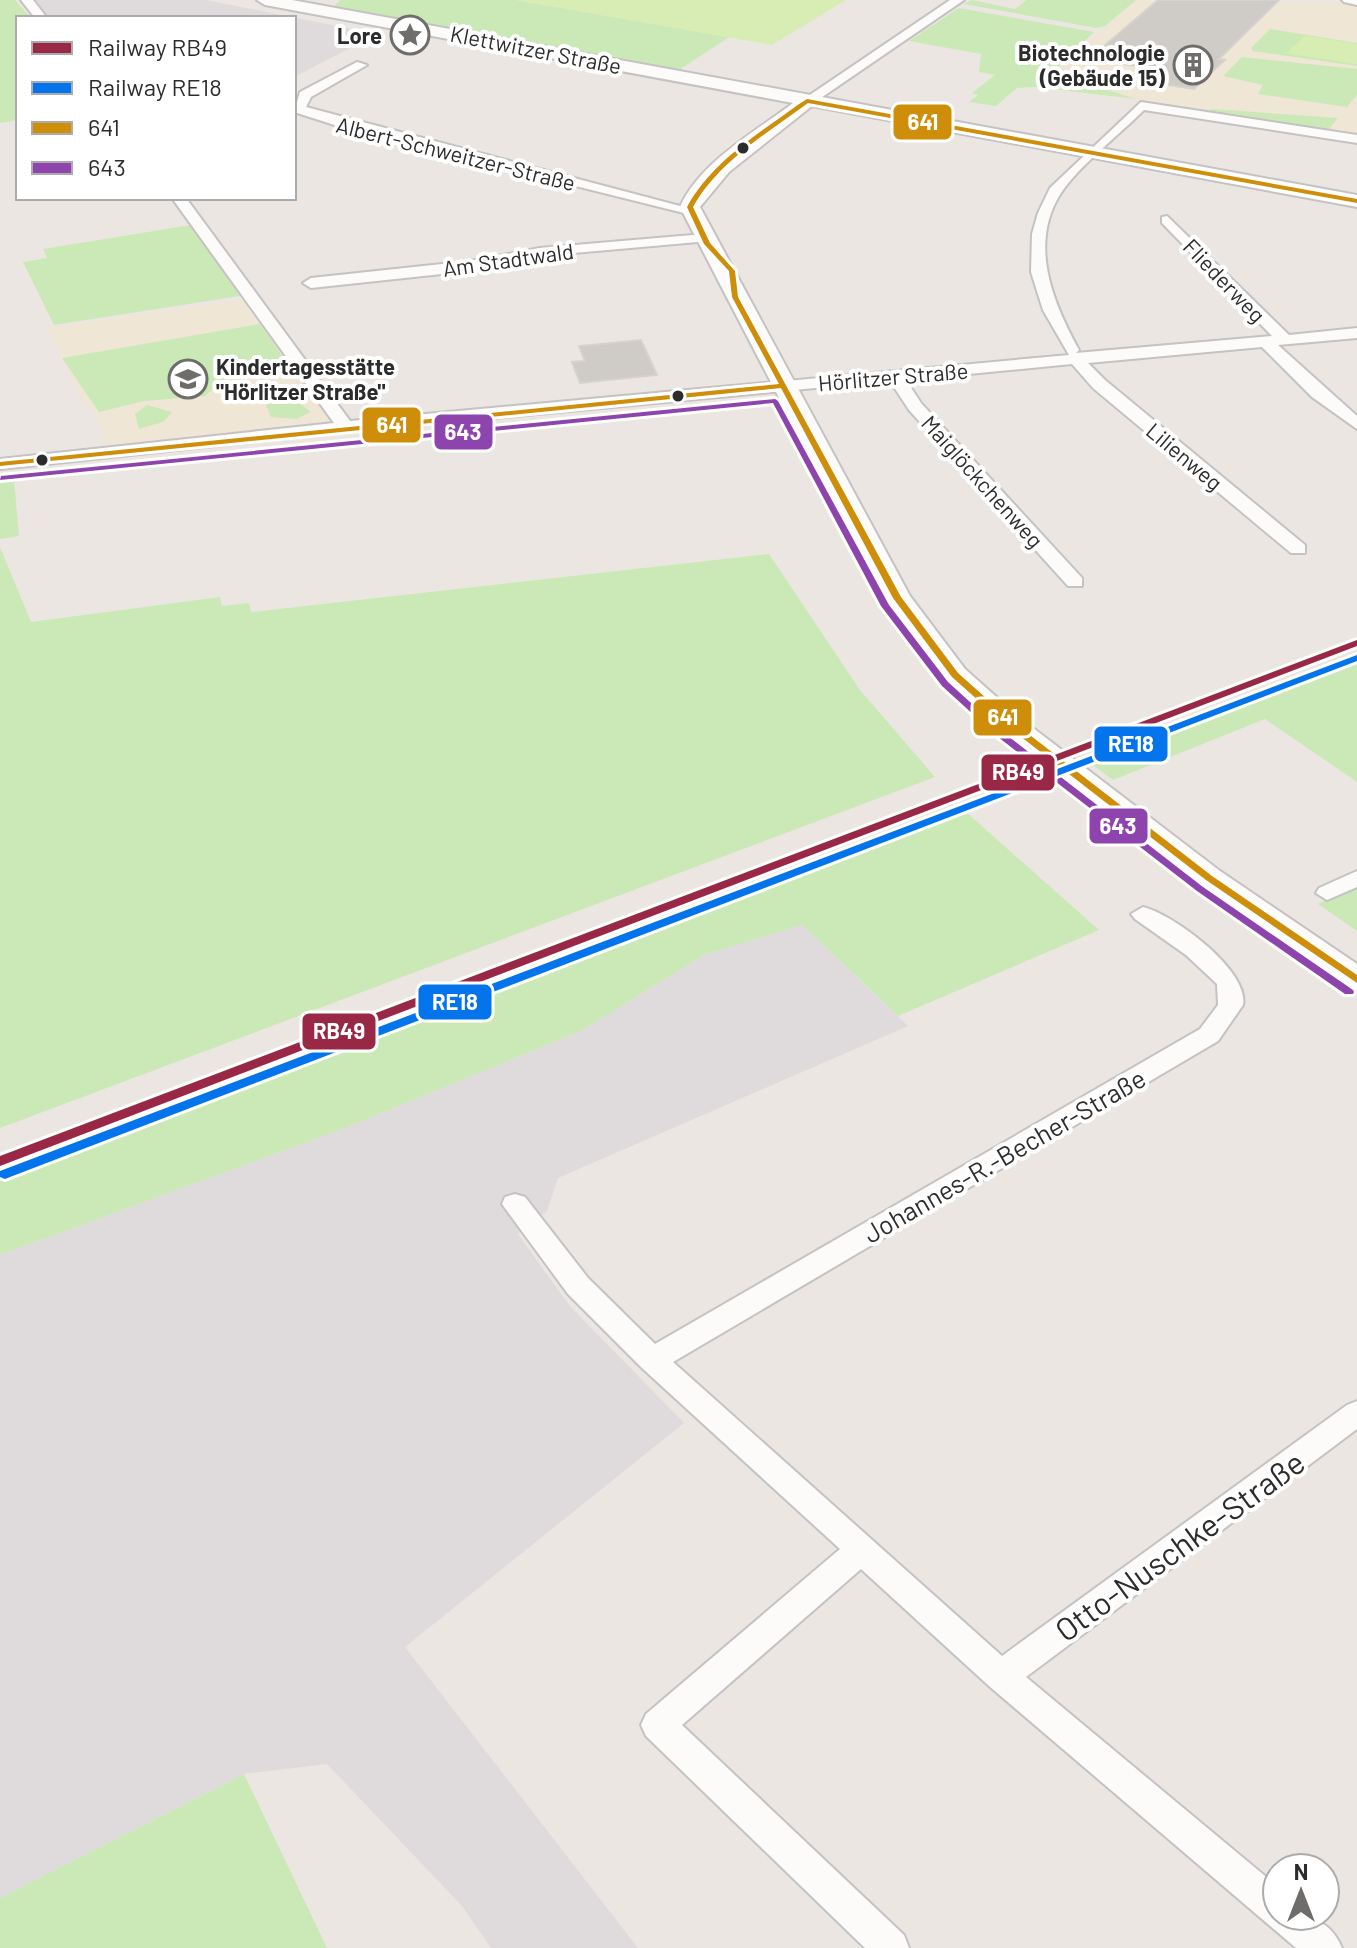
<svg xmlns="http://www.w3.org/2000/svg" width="1357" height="1948" viewBox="0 0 1357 1948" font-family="Barlow,sans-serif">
<rect width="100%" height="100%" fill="#ebe6e1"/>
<g fill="#dfdbdd">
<path d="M 33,0 L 206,0 L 377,34 L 294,77 L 294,18 L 47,18 Z"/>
<path d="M 802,925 L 908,1026 L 558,1178 L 547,1211 L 518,1234 L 569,1305 L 684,1423 L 405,1647 L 638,1948 L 491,1948 L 462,1906 L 327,1764 L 244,1774 L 0,1898 L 0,1255 L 335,1132 L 581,1031 L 704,955 Z"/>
</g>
<g fill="#efe6d5">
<path d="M 1136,0 L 1357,3 L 1357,137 L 1039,84 Z"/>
<path d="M 245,299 L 333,419 L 314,425 L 107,445 L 99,419 L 83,401 L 47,328 Z"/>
</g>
<g fill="#cbe9b7">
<path d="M 0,0 L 15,0 L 31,18 L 18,18 L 18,120 L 0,123 Z"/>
<path d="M 340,0 L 516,0 L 729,37 L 676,72 L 333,7 Z"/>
<path d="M 972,0 L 1015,9 L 1026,0 L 1136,0 L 1105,26 L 1096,28 L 964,4 Z"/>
<path d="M 959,8 L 1094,32 L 1058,67 L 1095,86 L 1136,99 L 1036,87 L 1017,88 L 996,106 L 969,102 L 978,95 L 972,93 L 995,75 L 979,72 L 981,54 L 909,41 Z"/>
<path d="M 1270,29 L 1357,43 L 1357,66 L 1253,51 L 1251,48 Z"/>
<path d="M 1242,57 L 1357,69 L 1357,95 L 1347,107 L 1258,94 L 1263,85 L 1223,76 Z"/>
<path d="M 1212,109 L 1338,118 L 1327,131 L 1209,111 Z"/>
<path d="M 191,225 L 240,296 L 54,325 L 23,262 L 47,258 L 43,249 Z"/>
<path d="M 260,324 L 292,369 L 229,375 L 205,396 L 144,401 L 99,412 L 62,358 Z"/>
<path d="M 291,390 L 295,400 L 311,412 L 296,419 L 271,417 L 266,405 L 268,397 Z"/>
<path d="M 147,405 L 172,412 L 163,422 L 139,429 L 135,414 Z"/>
<path d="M 14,479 L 19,536 L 0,539 L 0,480 Z"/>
<path d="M 0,547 L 31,622 L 220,597 L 222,606 L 249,603 L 251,612 L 769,554 L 860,690 L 935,777 L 0,1128 Z"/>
<path d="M 1357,654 L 1357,782 L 1265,719 L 1113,780 L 1086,760 Z"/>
<path d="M 957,804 L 1099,930 L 898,1016 L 802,925 L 704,955 L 581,1031 L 335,1132 L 0,1255 L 0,1172 Z"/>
<path d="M 1357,885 L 1357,931 L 1318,904 Z"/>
<path d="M 244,1774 L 327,1948 L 0,1948 L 0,1898 Z"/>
</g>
<g fill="#d8edb4">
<path d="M 516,0 L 846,0 L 772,45 Z"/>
<path d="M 1305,36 L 1357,44 L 1357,64 L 1286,53 Z"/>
</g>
<g fill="#cfccc8" stroke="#d6d2cd" stroke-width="2">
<path d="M 1158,0 L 1279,0 L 1219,59 L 1225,60 L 1194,89 L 1156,83 L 1160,79 L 1154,78 L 1162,71 L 1090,58 Z"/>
<path d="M 641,340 L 657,375 L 580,383 L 572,362 L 585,361 L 579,346 Z"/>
</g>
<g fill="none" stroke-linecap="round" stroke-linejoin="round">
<g stroke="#c4c2c3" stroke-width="4">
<g id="minor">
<path d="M 21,0 L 33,0 L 47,18 L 35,18 Z"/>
<path d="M 950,0 L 964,0 L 812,104 L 801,101 Z"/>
<path d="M 1342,0 L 1357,0 L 1357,5 L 1344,2 Z"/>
<path d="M 357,62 L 367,65 L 311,97 L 306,107 L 699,211 L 692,215 L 347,129 L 294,112 L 300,92 Z"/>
<path d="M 1141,102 L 1357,135 L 1357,143 L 1144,110 C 1121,133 1078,167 1061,193 C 1028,244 1053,303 1079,350 L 1076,353 L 1272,336 L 1162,223 L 1162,217 L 1167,216 L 1289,335 L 1357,328 L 1357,338 L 1278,345 L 1357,416 L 1357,429 L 1312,397 L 1262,347 L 1088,363 L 1105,380 L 1305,545 L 1305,553 L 1291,553 L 1093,388 L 1072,364 L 906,380 L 921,403 L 1082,578 L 1082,586 L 1068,586 L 909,410 L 890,381 L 345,432 L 0,469 L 0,459 L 334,423 L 172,198 L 186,198 L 350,421 L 1069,355 L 1043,310 L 1031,272 L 1032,234 L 1038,213 L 1050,188 Z"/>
<path d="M 704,234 L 711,238 L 709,241 L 540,256 L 470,271 L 311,288 L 303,283 L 311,278 L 470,261 L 540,248 Z"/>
<path d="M 1357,871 L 1357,887 L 1327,900 L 1316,893 L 1319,888 Z"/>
<path d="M 1143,907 C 1173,914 1250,971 1243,1005 L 1218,1041 L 673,1362 L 1002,1656 L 1347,1405 L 1357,1401 L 1357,1429 L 1026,1677 L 1277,1886 L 1277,1916 C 1307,1916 1329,1917 1342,1948 L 1296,1948 L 989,1686 L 861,1569 L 682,1725 L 904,1935 L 909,1948 L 865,1948 L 646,1736 L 641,1725 L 646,1714 L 840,1549 L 642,1368 L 568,1294 L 502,1204 L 505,1197 L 515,1194 L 525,1197 L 588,1278 L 655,1344 L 1200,1029 L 1218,1005 L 1217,984 L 1186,955 L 1135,919 L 1131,914 Z"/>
</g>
</g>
<g stroke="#c4c2c3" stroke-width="4">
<path id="secondary" d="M 257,0 L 292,0 L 1357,195 L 1357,207 L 812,106 L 729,172 L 700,207 L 910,596 L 965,669 L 1020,718 L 1220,871 L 1357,964 L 1357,991 L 1345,988 L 1198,885 L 1000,730 L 945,681 L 883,598 L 680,207 C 700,162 755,132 793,103 L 265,5 Z"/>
</g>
<use href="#minor" fill="#fcfbfa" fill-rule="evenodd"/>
<use href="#secondary" fill="#fcfbfa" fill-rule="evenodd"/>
<g stroke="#fff" stroke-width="6">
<path id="bus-1" d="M 807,99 L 1357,199 L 1357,203 L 808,103 C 766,134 719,161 693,207 L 710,243 L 735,271 L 738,297 L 901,597 L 958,673 L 1013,722 L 1212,876 L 1357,975 L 1357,983 L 1206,880 L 1007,726 L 952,677 L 893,598 L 781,388 L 0,466 L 0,462 L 779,384 L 732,297 L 729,271 L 704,244 L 687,207 C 707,171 738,148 771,124 C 783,116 795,106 807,99 Z"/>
</g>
<g stroke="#fff" stroke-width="6">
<path id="bus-2" d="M 775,399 L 778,401 L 889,605 L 948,682 L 1004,733 L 1203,887 L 1353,990 L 1354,992 L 1353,994 L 1345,994 L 1197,891 L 998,737 L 942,686 L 881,606 L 773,403 L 0,480 L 1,476 Z"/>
</g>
<use href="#bus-1" fill="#ce8e09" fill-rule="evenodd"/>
<use href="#bus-2" fill="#8e44ad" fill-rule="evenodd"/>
<g stroke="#fff" stroke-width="6">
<path id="rail-1" d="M 1357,640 L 1357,646 L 0,1166 L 0,1156 Z"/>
</g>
<g stroke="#fff" stroke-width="6">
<path id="rail-2" d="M 1357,655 L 1357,661 L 10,1177 L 5,1179 L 0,1177 L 0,1171 Z"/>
</g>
<use href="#rail-1" fill="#992746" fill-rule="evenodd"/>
<use href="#rail-2" fill="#0474ec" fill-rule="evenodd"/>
</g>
<defs>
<g id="sight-ring" transform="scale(2)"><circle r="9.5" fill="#fff" stroke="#6f6d6b" stroke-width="1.5"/><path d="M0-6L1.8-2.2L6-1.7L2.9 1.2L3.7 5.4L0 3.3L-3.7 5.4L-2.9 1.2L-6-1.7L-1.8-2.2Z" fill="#6f6d6b"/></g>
<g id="building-ring" transform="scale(2)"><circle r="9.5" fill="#fff" stroke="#6f6d6b" stroke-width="1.5"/><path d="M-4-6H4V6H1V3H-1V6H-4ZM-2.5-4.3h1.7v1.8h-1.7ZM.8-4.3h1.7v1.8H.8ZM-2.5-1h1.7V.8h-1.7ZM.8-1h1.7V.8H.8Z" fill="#6f6d6b"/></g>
<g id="school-ring" transform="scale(2)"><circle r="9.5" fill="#fff" stroke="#6f6d6b" stroke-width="1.5"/><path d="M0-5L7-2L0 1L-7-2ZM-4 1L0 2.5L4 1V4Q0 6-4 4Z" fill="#6f6d6b"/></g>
</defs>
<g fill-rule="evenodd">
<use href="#sight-ring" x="410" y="35"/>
<use href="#building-ring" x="1193" y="65"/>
<use href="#school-ring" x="188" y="379"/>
</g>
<g fill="#2c2c2c" stroke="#fff" stroke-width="3">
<circle cx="743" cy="148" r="7"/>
<circle cx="678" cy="396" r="7"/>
<circle cx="42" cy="460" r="7"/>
</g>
<g text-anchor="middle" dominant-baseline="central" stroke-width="8" stroke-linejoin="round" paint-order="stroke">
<g font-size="22" font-weight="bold" fill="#2c2c2c" stroke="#fff" text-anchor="end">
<text x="382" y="35">Lore</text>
<text x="1165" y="52">Biotechnologie<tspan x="1165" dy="25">(Gebäude 15)</tspan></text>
<text x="216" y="366" text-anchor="start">Kindertagesstätte<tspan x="216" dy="25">"Hörlitzer Straße"</tspan></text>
</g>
<g font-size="22" fill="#2c2c2c" stroke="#fff">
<text transform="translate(536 49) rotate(11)">Klettwitzer Straße</text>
<text transform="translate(456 153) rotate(14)">Albert-Schweitzer-Straße</text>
<text transform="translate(508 259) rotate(-8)">Am Stadtwald</text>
<text transform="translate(1225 280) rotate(46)">Fliederweg</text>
<text transform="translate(893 376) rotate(-5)">Hörlitzer Straße</text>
<text transform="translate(1185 456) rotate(40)">Lilienweg</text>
<text transform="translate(983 481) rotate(48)">Maiglöckchenweg</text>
</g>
<g font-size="26" fill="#2c2c2c" stroke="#fff">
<text transform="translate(1004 1155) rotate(-30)">Johannes-R.-Becher-Straße</text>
</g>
<g font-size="32" fill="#2c2c2c" stroke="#fff">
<text transform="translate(1179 1545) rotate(-36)">Otto-Nuschke-Straße</text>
</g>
</g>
<g stroke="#fff" stroke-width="3">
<rect x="892" y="103" width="61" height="38" rx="8" fill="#ce8e09"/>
<rect x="361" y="406" width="61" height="38" rx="8" fill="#ce8e09"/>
<rect x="433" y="413" width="61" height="38" rx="8" fill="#8e44ad"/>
<rect x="972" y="698" width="61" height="39" rx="8" fill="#ce8e09"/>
<rect x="1093" y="725" width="76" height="38" rx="8" fill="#0474ec"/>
<rect x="980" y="753" width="76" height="39" rx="8" fill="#992746"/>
<rect x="1088" y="807" width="61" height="38" rx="8" fill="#8e44ad"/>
<rect x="417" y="983" width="76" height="38" rx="8" fill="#0474ec"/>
<rect x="301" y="1012" width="76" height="39" rx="8" fill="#992746"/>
</g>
<g font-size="22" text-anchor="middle" font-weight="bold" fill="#fff">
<text x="923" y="130">641</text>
<text x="392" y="433">641</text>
<text x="463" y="440">643</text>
<text x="1003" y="725">641</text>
<text x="1131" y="752">RE18</text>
<text x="1018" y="780">RB49</text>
<text x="1118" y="834">643</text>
<text x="455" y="1010">RE18</text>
<text x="339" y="1039">RB49</text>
</g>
<rect x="16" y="16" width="280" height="184" fill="#ffffff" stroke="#ababab" stroke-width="2"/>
<rect x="32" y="42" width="40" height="12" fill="#992746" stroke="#ababab" stroke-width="2"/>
<text x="88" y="56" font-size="24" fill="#2c2c2c">Railway RB49</text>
<rect x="32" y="82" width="40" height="12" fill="#0474ec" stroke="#ababab" stroke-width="2"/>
<text x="88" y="96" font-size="24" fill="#2c2c2c">Railway RE18</text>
<rect x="32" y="122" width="40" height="12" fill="#ce8e09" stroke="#ababab" stroke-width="2"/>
<text x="88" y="136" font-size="24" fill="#2c2c2c">641</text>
<rect x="32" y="162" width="40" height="12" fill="#8e44ad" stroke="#ababab" stroke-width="2"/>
<text x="88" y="176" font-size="24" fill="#2c2c2c">643</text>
<g transform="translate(1301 1892)"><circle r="38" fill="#ffffff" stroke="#ababab" stroke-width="2"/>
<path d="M0-6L14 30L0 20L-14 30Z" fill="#6f6d6b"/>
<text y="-12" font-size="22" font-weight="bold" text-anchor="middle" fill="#2c2c2c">N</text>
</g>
</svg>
